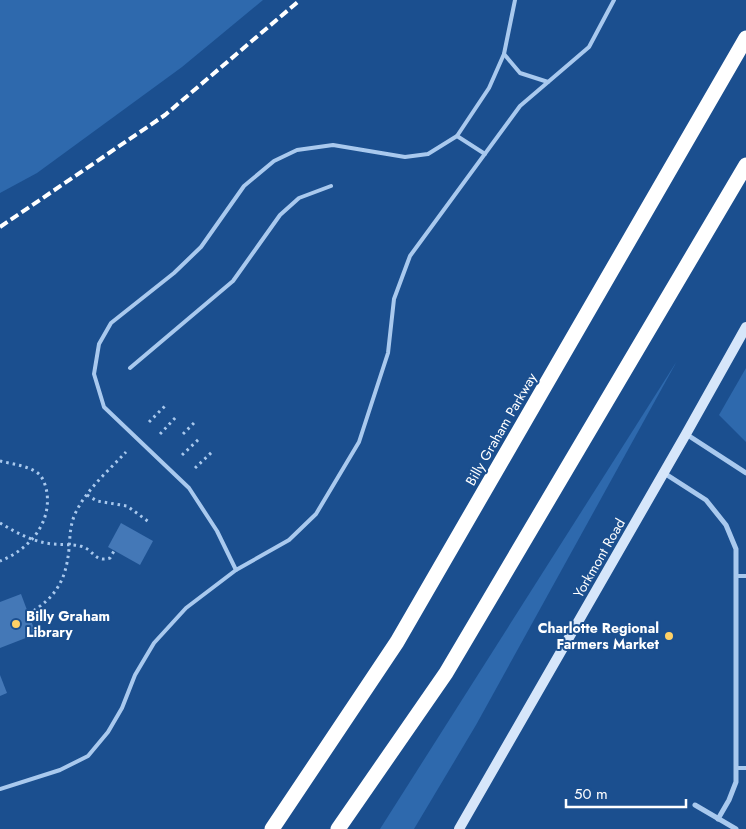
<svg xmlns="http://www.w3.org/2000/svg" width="746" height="829" viewBox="0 0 746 829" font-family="Jost,sans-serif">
<rect width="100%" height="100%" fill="#1b4f8f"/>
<g fill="#2e69ad">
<path d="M 0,0 L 263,0 L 182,67 L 37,173 L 0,193 Z"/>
<path d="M 677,361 L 476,725 L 414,829 L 380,829 Z"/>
<path d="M 746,368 L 746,442 L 719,415 Z"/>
</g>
<g fill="#4478b7">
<path d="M 121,523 L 153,541 L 140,565 L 108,547 Z"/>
<path d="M 21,594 L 36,634 L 0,648 L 0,602 Z"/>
<path d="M 0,675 L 7,693 L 0,696 Z"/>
</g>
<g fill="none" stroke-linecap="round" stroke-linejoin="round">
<g stroke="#a9c9ee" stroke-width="3" stroke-dasharray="2.5 4" stroke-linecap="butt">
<path d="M 149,422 L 166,405"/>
<path d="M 160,434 L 177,416"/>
<path d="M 183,434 L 195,422"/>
<path d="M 182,455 L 199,439"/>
<path d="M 0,461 C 12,464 31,466 40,475 C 44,480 46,487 47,493 C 51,525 28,550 0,561"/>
<path d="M 195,468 L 212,452"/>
<path d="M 87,495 L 97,501 L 127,506 L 149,522"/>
<path d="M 0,523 C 17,533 33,542 53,544 C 62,545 72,544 80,546 C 94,549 94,563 110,558 L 114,551"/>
<path d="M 28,614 C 56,598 66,580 69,549 C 70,537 70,525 75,514 C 86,490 108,471 126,452"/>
</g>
<g stroke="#a9c9ee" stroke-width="4">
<path d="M 515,0 L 504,54 L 489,88 L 457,136 L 428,154 L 405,157 L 333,145 L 297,150 L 274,161 L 244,186 L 201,247 L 174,273 L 111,323 L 99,344 L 94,374 L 104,407 L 189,488 L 217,531 L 236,570 L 289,540 L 316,514 L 359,442 L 388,353 L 394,299 L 410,256 L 520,106 L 589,47 L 614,0"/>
<path d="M 504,54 L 520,73 L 548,82"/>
<path d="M 457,136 L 485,154"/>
<path d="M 130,368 L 233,281 L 280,215 L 299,198 L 331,186"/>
<path d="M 736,576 L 746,576"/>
<path d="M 736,768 L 746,768"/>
<path d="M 0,789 L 60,770 L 88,756 L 108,732 L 122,708 L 135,675 L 154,643 L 186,608 L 236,570"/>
</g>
<g stroke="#a9c9ee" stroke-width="5">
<path d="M 686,434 L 746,473"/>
<path d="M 664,473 L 706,500 L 726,525 L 736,549 L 736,782 L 729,800 L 718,819"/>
<path d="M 695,805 L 736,829"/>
</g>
<path stroke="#d6e6fa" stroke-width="10" d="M 459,829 L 686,434 L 746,327"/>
<g stroke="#fff" stroke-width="15">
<path d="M 272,829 L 397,642 L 746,38"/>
<path d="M 338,829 L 446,673 L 746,165"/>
</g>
<path stroke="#fff" stroke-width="4" stroke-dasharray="9 4" stroke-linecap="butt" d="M 0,227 L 165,115 L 300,0"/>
</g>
<g fill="#ffd166" stroke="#1b4f8f" stroke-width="2">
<circle cx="16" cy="624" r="5"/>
<circle cx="669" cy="636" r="5"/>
</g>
<g text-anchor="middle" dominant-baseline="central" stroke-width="4" stroke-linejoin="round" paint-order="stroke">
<g font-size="14" fill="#fff" stroke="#1b4f8f">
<text transform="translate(501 429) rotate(-60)">Billy Graham Parkway</text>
<text transform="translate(599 558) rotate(-60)">Yorkmont Road</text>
</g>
<g font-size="14" font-weight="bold" fill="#fff" stroke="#1b4f8f" text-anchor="start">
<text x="26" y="616">Billy Graham<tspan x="26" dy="16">Library</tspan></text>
<text x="659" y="628" text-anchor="end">Charlotte Regional<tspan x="659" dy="16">Farmers Market</tspan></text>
</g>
</g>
<path d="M566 799v8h120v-8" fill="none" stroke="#ffffff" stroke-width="2.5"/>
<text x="574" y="799" font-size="15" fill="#ffffff" stroke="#1b4f8f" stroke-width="4" paint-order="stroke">50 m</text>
</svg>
